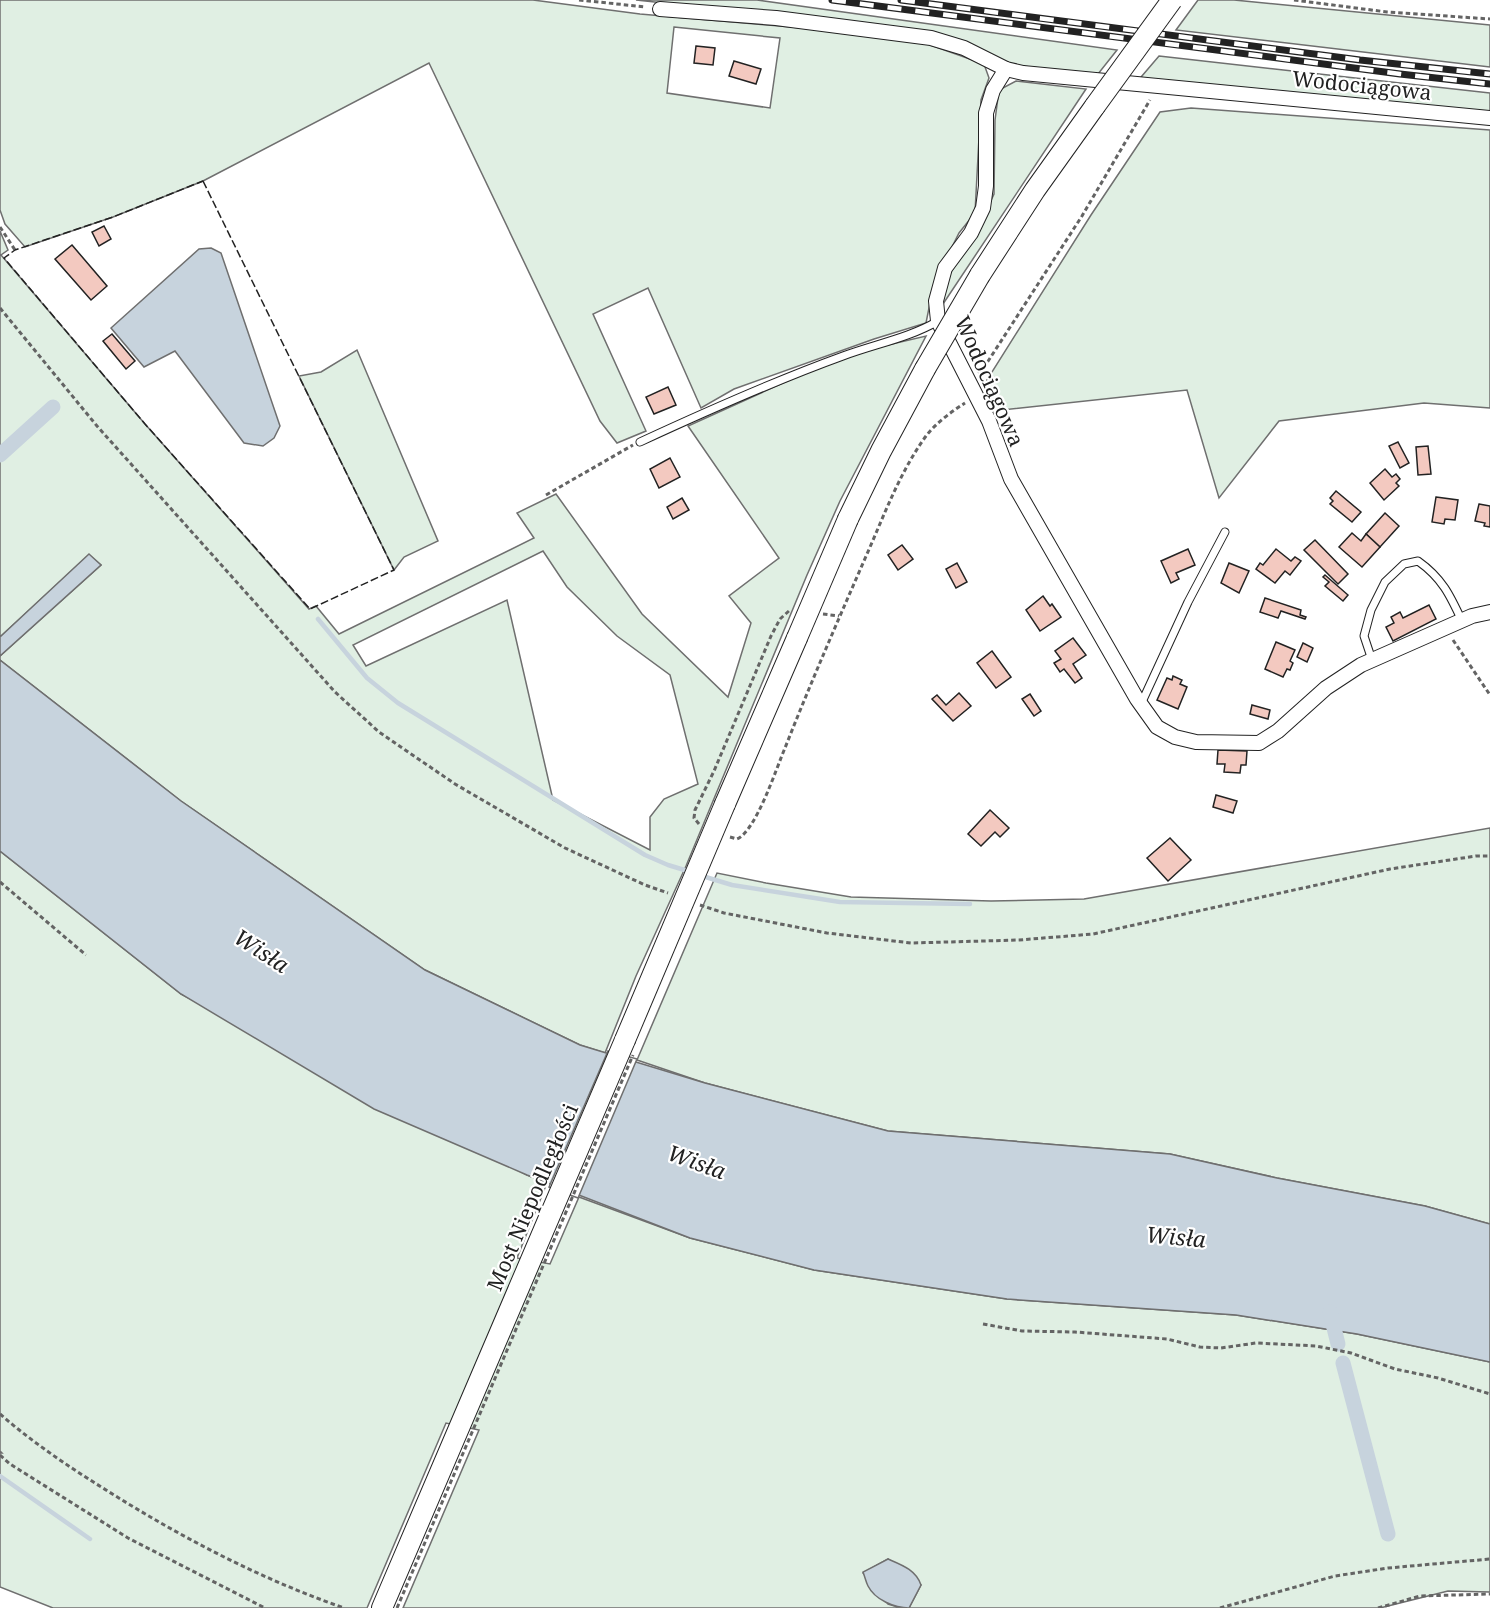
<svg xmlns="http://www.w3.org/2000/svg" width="1490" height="1608" viewBox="0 0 1490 1608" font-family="'Noto Serif',serif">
<rect width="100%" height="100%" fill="#fff"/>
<g fill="#e0efe3" stroke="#6f6f6f" stroke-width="1.5" fill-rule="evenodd">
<path d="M 0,0 L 533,0 L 640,14 L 883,35 L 919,41 L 984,64 L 989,78 L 981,100 L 975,213 L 959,233 L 934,283 L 926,323 L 874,339 L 734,389 L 701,408 L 648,288 L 593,314 L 646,431 L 617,443 L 600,421 L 429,63 L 203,181 L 113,217 L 25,247 L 5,224 L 0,210 ZM 674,27 L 780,38 L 770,108 L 667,93 Z"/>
<path d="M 636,0 L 757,0 L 1117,50 L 1098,74 L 1012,65 L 935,32 Z"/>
<path d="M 1198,0 L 1234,0 L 1490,25 L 1490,67 L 1176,30 Z"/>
<path d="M 1159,56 L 1490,93 L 1490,117 L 1136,83 Z"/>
<path d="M 1016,81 L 1086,89 L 941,307 L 949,275 L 975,235 L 994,194 L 995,120 L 999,90 Z"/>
<path d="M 1191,108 L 1490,130 L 1490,408 L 1424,403 L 1279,421 L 1219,498 L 1187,390 L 993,411 L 985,383 L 1091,215 L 1160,112 Z"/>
<path d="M 0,231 L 8,250 L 1,255 L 145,424 L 309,609 L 316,606 L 339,634 L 534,538 L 517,513 L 556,494 L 642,614 L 728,697 L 751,623 L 729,596 L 779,558 L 688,426 L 845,355 L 926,336 L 840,501 L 807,575 L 686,866 L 636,976 L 605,1053 L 580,1045 L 425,970 L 181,801 L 0,660 L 0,656 L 101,565 L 89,555 L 0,637 ZM 543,551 L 567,587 L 617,636 L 670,675 L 698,784 L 664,799 L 650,817 L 650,850 L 553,800 L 507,600 L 366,666 L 353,645 Z"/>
<path d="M 357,350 L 438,541 L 404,557 L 394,570 L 299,376 L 321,372 Z"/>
<path d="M 1490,828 L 1490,1224 L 1425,1206 L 1277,1178 L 1170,1154 L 888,1131 L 705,1083 L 637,1060 L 717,873 L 766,883 L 851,897 L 991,901 L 1084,899 Z"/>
<path d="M 0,851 L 181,994 L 527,1175 L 547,1183 L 517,1258 L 550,1264 L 579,1197 L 690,1238 L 814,1270 L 1007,1299 L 1236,1315 L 1357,1334 L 1490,1362 L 1490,1592 L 1448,1591 L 1380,1608 L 909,1608 L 921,1585 L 888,1559 L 863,1573 L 888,1604 L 901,1608 L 403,1608 L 479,1430 L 446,1423 L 367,1608 L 53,1608 L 0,1587 L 0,1453 L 2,1453 L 0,1451 Z"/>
</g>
<g fill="#c7d3dd" stroke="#6f6f6f" stroke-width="1.5">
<path d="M 211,248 L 221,253 L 280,426 L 274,438 L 263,446 L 244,443 L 175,351 L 144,367 L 111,328 L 199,249 Z"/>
<path d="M 89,554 L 101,565 L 0,656 L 0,637 Z"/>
<path d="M 0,660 L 181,801 L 425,970 L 580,1045 L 705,1083 L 888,1131 L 1170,1154 L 1277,1178 L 1425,1206 L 1490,1224 L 1490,1362 L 1357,1334 L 1236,1315 L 1007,1299 L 814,1270 L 690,1238 L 527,1175 L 374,1109 L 181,994 L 0,851 Z"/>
<path d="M 888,1559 C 902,1565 916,1570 921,1585 L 909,1608 C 895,1608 875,1600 868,1586 C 866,1582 865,1577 863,1572 Z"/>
</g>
<path fill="#fff" stroke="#6f6f6f" stroke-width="1.5" d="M 608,1051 L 637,1059 L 578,1198 L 549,1187 Z"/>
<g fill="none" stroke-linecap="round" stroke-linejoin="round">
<g stroke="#c7d3dd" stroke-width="4.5">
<path d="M 318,619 L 367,678 L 398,703 L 645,855 L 668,865 L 691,872"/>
<path d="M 699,875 L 732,885 L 840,902 L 970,904"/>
<path d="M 0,1476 L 90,1539"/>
</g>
<g stroke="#c7d3dd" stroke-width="15">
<path d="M 0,455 L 53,407"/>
<path d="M 1330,1312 L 1338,1344"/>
<path d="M 1343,1363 L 1388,1534"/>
</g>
</g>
<g fill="#f3c9c0" stroke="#222" stroke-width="1.5">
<path d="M 696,46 L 715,48 L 713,65 L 694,63 Z"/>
<path d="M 734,61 L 761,69 L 756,84 L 729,76 Z"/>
<path d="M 104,226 L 111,239 L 99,246 L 92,232 Z"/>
<path d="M 72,245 L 107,286 L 91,300 L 55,259 Z"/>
<path d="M 112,334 L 135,361 L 126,369 L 103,341 Z"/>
<path d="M 668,387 L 676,405 L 654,414 L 646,397 Z"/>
<path d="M 1398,442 L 1409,463 L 1400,468 L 1389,446 Z"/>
<path d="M 1428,446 L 1431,474 L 1418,475 L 1416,447 Z"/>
<path d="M 670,458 L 680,477 L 659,488 L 650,469 Z"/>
<path d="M 1385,469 L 1392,477 L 1396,474 L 1400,479 L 1396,483 L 1399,486 L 1384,500 L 1370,483 Z"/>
<path d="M 1336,491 L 1361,512 L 1352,522 L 1330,504 L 1333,501 L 1330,498 Z"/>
<path d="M 1436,497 L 1458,500 L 1455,520 L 1445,519 L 1444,524 L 1432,522 Z"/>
<path d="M 682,498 L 689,510 L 673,519 L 667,507 Z"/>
<path d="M 1479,504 L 1490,506 L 1490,527 L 1484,526 L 1485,523 L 1475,521 Z"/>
<path d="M 1385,513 L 1399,526 L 1380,547 L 1366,534 Z"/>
<path d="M 1352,533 L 1361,541 L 1366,534 L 1380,547 L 1362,567 L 1339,547 Z"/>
<path d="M 1315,540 L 1348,574 L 1338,584 L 1304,550 Z"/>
<path d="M 902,545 L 913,559 L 898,570 L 888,555 Z"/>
<path d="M 1188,549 L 1195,565 L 1176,573 L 1179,579 L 1171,583 L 1161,561 Z"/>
<path d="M 1276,549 L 1291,561 L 1295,557 L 1301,561 L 1290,575 L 1285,571 L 1275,583 L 1256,569 L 1260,563 L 1263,565 Z"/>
<path d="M 957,563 L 967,582 L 956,588 L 946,569 Z"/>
<path d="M 1229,563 L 1249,571 L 1239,593 L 1221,583 Z"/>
<path d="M 1325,575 L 1348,595 L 1343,601 L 1325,586 L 1329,582 L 1323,577 Z"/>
<path d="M 1043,596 L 1050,606 L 1052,604 L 1061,617 L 1040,631 L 1026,610 Z"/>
<path d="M 1265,598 L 1301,610 L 1300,615 L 1306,617 L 1305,619 L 1281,611 L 1278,618 L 1260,612 Z"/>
<path d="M 1429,605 L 1436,619 L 1393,641 L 1386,627 L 1394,623 L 1391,617 L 1400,612 L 1403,618 Z"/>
<path d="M 1073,638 L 1086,655 L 1073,664 L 1082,678 L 1075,683 L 1064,669 L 1060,672 L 1054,663 L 1061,659 L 1055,651 Z"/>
<path d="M 1276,642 L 1295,650 L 1290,661 L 1293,663 L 1290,670 L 1287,669 L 1283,677 L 1265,669 Z"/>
<path d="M 1303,643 L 1313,648 L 1307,662 L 1297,657 Z"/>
<path d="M 992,651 L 1011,677 L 996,688 L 977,663 Z"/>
<path d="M 1173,676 L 1182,680 L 1180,684 L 1187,687 L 1178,709 L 1157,700 L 1167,678 L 1172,680 Z"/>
<path d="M 959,693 L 971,706 L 953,721 L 932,699 L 937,695 L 946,705 Z"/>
<path d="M 1030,694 L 1041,711 L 1034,716 L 1022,699 Z"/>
<path d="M 1252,705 L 1270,710 L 1268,719 L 1250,714 Z"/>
<path d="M 1218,750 L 1247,751 L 1246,765 L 1241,765 L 1240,773 L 1224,772 L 1225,764 L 1217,764 Z"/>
<path d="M 1216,795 L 1237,801 L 1233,813 L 1213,807 Z"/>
<path d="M 990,810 L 1009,828 L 1000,837 L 995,832 L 981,846 L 968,834 Z"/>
<path d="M 1170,838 L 1191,860 L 1168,881 L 1147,858 Z"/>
</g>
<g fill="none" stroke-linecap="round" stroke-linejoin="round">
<g stroke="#222" stroke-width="9">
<g id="service">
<path d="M 640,442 C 707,411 774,381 843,356 C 875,344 909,338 938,321"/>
<path d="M 1372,660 L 1364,636 L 1371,610 L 1385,582 L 1404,564 L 1418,561 C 1442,578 1450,595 1462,621"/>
<path d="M 1141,704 L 1188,602 L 1225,532"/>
</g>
</g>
<g stroke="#222" stroke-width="16">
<g id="minor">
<path d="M 660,9 L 776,18 L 931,38 L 964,48 L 1006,69 L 1023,73 L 1490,118"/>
<path d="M 1006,69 L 993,90 L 986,113 L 986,186 L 983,208 L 971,233 L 945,268 L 936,301 L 938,321 L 989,421 L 1011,479 L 1137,699 L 1157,727 L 1175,737 L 1196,742 L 1259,743 L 1278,731 L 1326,688 L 1361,665 L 1472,616 L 1490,612"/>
</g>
</g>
<g stroke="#222" stroke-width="22">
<g id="secondary">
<path d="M 980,275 L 1035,190 L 1095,106"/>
<path d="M 848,519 L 881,451 L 925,369"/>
<path d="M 725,804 L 797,638"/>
<path d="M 382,1608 L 625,1040"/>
</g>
</g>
<g stroke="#646464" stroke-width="3" stroke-dasharray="4.5 3" stroke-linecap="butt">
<path d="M 579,0 L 646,7"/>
<path d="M 1294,0 L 1387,12 L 1490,19"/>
<path d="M 0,227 L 15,250"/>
<path d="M 0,308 L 97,426 L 335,692 L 379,732 L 455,784 L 565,848 L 645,885 L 668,893"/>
<path d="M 978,373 L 983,369 L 1082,216 L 1150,100"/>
<path d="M 546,495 L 633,445"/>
<path d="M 823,614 L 839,616"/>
<path d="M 1453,640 L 1490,695"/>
<path d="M 699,824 L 694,818 L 695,810 L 714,771 L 771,636 L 780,619 L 790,610"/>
<path d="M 730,837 L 737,839 C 756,831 776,769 785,748 C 811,682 839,618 867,554 C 885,513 900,472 926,436 C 936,423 951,412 965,403"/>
<path d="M 0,882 L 86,955"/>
<path d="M 700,905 L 724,913 L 827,933 L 911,943 L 1019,940 L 1093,934 L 1390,869 L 1476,856 L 1490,856"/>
<path d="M 983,1324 L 1022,1331 L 1075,1332 L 1167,1339 L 1200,1347 L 1221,1348 L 1256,1343 L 1316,1346 L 1351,1353 L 1395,1369 L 1438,1378 L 1490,1394"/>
<path d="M 0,1414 C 39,1448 83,1476 127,1503 C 196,1545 267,1581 344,1608"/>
<path d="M 0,1455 L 10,1464 L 128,1538 L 265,1608"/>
<path d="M 1220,1608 L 1335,1576 L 1388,1568 L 1490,1559"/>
<path d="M 1378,1608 L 1420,1596 L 1490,1594"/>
</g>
<use href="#service" stroke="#fff" stroke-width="7"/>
<use href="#minor" stroke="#fff" stroke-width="14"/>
<use href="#secondary" stroke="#fff" stroke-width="20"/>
<g stroke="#222" stroke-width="7">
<g id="rail">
<path d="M 832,0 L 1400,74 L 1490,84"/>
<path d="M 901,0 L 1360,60 L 1490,74"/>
</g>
</g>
<use href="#rail" stroke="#fff" stroke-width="4.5" stroke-dasharray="14" stroke-linecap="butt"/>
<g stroke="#222" stroke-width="22" stroke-linecap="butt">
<g id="secondary-bridge">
<path d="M 1095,106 L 1172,0"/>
<path d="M 925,369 L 980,275"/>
<path d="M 797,638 L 848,519"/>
<path d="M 625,1040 L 725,804"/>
</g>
</g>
<path stroke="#646464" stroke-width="3" stroke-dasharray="4.5 3" stroke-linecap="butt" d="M 397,1608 L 633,1055"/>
<use href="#secondary-bridge" stroke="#fff" stroke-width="20"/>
<path stroke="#222" stroke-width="1.5" stroke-dasharray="8 3" stroke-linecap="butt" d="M 203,181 L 394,570 L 310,609 L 145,424 L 4,258 L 15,250 L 113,217 Z"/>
</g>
<g text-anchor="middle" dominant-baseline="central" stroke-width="4.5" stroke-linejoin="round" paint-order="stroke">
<g font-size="21" fill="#222" stroke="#fff">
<text transform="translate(1362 85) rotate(6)">Wodociągowa</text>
<text transform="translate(990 381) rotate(66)">Wodociągowa</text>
<text transform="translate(532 1197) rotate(-67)">Most Niepodległości</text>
</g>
<g font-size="22" font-style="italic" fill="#222" stroke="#fff">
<text transform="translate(262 950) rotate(33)">Wisła</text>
<text transform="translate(697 1161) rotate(20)">Wisła</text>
<text transform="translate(1176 1236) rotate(5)">Wisła</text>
</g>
</g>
</svg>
